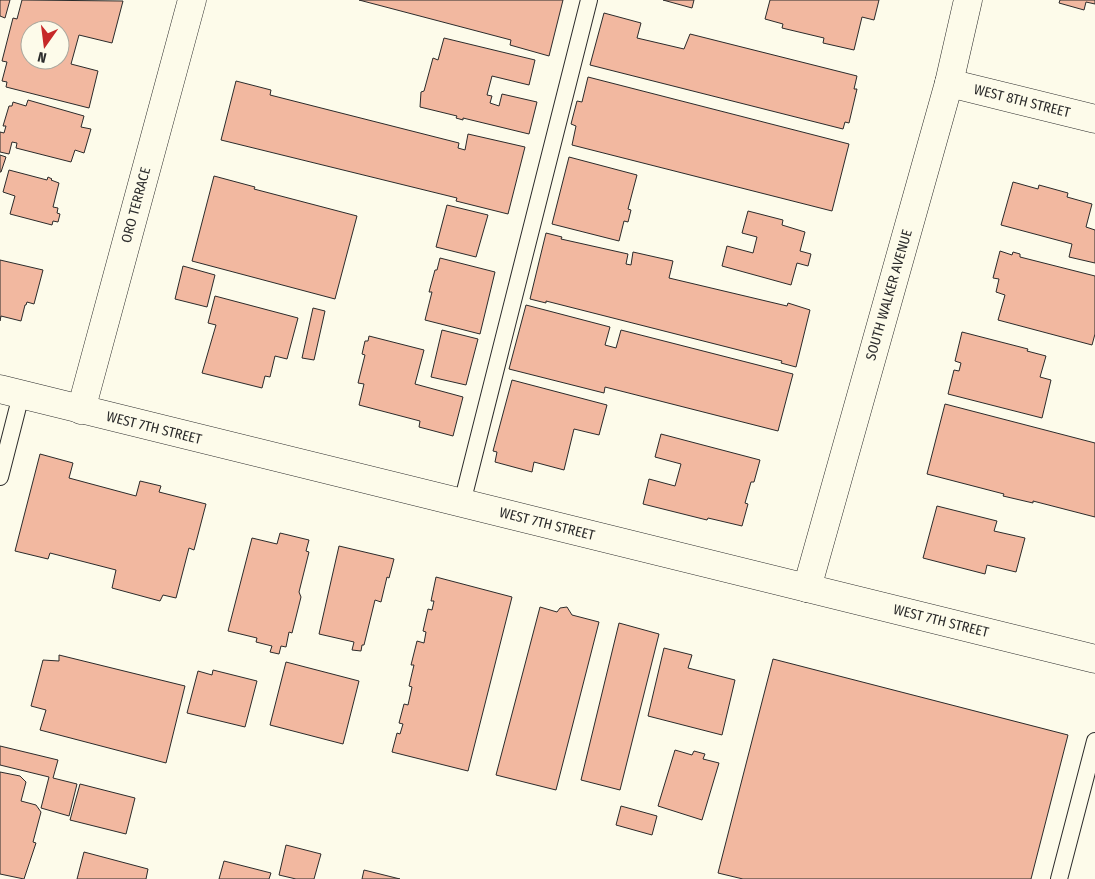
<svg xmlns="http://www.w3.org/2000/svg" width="1095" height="879" viewBox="0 0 1095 879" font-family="'Fira Sans Condensed',sans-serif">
<rect width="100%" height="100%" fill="#fdfbea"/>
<g fill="#f2b8a0" stroke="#2b2b2b" fill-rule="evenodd">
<path d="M 0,0 L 10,0 L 5,18 L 0,16 Z"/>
<path d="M 22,0 L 123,1 L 112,43 L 79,35 L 71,64 L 98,71 L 89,108 L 6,87 L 7,82 L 2,81 L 7,62 L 2,61 L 13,18 L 17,19 ZM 30,30 L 60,30 L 60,60 L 30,60 Z"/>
<path d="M 359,0 L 563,0 L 549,56 L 510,45 L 511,40 Z"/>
<path d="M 663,0 L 694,0 L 692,8 Z"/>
<path d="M 770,0 L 879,0 L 874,20 L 862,17 L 854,50 L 823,43 L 824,38 L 782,28 L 783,24 L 765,19 Z"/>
<path d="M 1060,0 L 1095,0 L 1095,4 L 1086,2 L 1084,10 L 1059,3 Z"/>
<path d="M 604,13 L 641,23 L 637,38 L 684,49 L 690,34 L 857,76 L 854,89 L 857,89 L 849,123 L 845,122 L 843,129 L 590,65 Z"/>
<path d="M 444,38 L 535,60 L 529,85 L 492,76 L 487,95 L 492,96 L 490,103 L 499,106 L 502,94 L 537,102 L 529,134 L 463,118 L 463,120 L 456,118 L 457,116 L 420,107 L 421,92 L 424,91 L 433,58 L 438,60 Z"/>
<path d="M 588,77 L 849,144 L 832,211 L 572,145 L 576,126 L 571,124 L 577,101 L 582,102 Z"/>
<path d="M 236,81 L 271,90 L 270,95 L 459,143 L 458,148 L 465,150 L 468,134 L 525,147 L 508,214 L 456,201 L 457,198 L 221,140 Z"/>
<path d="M 28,100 L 84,116 L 81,127 L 91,129 L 84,153 L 75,150 L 71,162 L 16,148 L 17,143 L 12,142 L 9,154 L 0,152 L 0,132 L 4,133 L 6,126 L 3,126 L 9,106 L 12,106 L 13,102 L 26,106 Z"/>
<path d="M 0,155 L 6,157 L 1,172 L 0,172 Z"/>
<path d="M 569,157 L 637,175 L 628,209 L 631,210 L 628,222 L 624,221 L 619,241 L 552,224 Z"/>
<path d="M 9,170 L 47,180 L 48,177 L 52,179 L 51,180 L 59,183 L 53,207 L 58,208 L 57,213 L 60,214 L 58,222 L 53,221 L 52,225 L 10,214 L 15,196 L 3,192 Z"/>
<path d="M 214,176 L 255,187 L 254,189 L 357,216 L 335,299 L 192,261 Z"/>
<path d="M 1013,182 L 1038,189 L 1039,185 L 1068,193 L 1067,197 L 1092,204 L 1086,227 L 1095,230 L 1095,263 L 1069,257 L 1072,244 L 1001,225 Z"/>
<path d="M 447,205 L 488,215 L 476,257 L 436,247 Z"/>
<path d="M 748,211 L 783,220 L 782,225 L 805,232 L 800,251 L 811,254 L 808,266 L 797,263 L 791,285 L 722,266 L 727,246 L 753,253 L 757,237 L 742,233 Z"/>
<path d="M 546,233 L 562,237 L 561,239 L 628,254 L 626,264 L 631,265 L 633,252 L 673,261 L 669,278 L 787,306 L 788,303 L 810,310 L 796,367 L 781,363 L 782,361 L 546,301 L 546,303 L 530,299 Z"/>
<path d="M 1000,251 L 1012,255 L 1013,252 L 1020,254 L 1020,257 L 1095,276 L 1095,334 L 1092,345 L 998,320 L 1005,295 L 996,292 L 999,279 L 993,278 Z"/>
<path d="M 440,258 L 495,272 L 480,334 L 425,320 L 432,292 L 429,292 L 435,270 L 437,270 Z"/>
<path d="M 0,260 L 43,270 L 34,304 L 27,302 L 26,305 L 25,305 L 21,321 L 1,316 L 0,321 Z"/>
<path d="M 183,266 L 215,275 L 207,307 L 175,299 Z"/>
<path d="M 215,296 L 298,318 L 287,359 L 275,356 L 270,377 L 265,376 L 262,388 L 202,373 L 216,325 L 208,323 Z"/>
<path d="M 526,305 L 610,327 L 605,345 L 616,348 L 621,330 L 793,374 L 778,431 L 605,387 L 604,393 L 509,369 Z"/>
<path d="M 313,308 L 325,311 L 314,360 L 302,358 Z"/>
<path d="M 442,330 L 478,339 L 466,385 L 431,377 Z"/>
<path d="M 962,332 L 1028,349 L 1027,351 L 1046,356 L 1040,377 L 1051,380 L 1042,418 L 948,394 L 954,370 L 959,371 L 961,363 L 955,361 Z"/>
<path d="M 369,336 L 424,350 L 415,384 L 463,397 L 453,436 L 419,427 L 420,421 L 359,405 L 364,384 L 358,383 L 365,355 L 362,354 L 365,341 L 368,341 Z"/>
<path d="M 512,380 L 607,405 L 599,435 L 574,429 L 564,470 L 534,462 L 532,472 L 495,462 L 497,452 L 493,451 Z"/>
<path d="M 945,404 L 1095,443 L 1095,517 L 1033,501 L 1033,503 L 1003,496 L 1004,494 L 927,474 Z"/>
<path d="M 661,434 L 760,460 L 754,482 L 751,482 L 745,503 L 748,504 L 742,526 L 708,518 L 707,520 L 643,504 L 649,479 L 675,486 L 681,464 L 655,457 Z"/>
<path d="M 40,454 L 73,463 L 69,478 L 136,496 L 140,481 L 161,486 L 159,492 L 206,504 L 194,550 L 189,548 L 176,598 L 163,595 L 160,601 L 112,588 L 116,570 L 50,553 L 48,559 L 15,551 Z"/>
<path d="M 937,506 L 997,521 L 994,531 L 1025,538 L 1016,572 L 987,565 L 985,574 L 923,558 Z"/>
<path d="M 280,533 L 309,540 L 306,551 L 309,552 L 299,592 L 301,597 L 292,633 L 289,632 L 286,647 L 281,646 L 279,654 L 270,652 L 272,646 L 256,642 L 257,638 L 228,631 L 252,538 L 277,544 Z"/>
<path d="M 339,546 L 394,559 L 389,578 L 387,577 L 381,602 L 375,600 L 364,645 L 362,645 L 361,651 L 352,650 L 354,642 L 319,634 Z"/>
<path d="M 436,577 L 512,597 L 468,771 L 392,752 L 397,733 L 400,734 L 403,724 L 399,723 L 404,704 L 408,705 L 412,687 L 409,686 L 414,665 L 411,665 L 417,641 L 424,643 L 426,632 L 423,631 L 428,609 L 432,610 L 434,601 L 431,601 Z"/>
<path d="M 540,607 L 557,612 L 560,608 L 567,607 L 572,615 L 599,622 L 556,790 L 496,775 Z"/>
<path d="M 619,623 L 659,634 L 620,790 L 581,780 Z"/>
<path d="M 664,648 L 692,655 L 688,668 L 735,680 L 722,735 L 648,716 Z"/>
<path d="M 59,655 L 185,686 L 166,763 L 40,730 L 46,710 L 31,706 L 43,660 L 59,661 Z"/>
<path d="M 773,659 L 1068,735 L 1031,879 L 743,879 L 718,873 Z"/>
<path d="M 286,662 L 359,681 L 343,744 L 270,725 Z"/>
<path d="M 213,670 L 257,681 L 245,727 L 187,713 L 198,671 L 212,675 Z"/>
<path d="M 0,746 L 58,760 L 53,778 L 77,784 L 69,816 L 41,808 L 49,777 L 0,765 Z"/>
<path d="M 675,750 L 692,755 L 694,751 L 705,754 L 703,759 L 719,763 L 702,820 L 658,806 Z"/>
<path d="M 0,772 L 20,776 L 26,782 L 21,801 L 36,805 L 41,812 L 33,842 L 36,843 L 24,879 L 0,874 Z"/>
<path d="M 80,784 L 135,798 L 126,834 L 70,820 Z"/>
<path d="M 621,806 L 657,816 L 652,835 L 616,825 Z"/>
<path d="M 286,845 L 321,854 L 314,879 L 296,879 L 279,875 Z"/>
<path d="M 84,852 L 148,869 L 146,879 L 77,879 Z"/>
<path d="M 224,861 L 271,873 L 269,879 L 219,879 Z"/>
<path d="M 364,870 L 400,879 L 362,879 Z"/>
</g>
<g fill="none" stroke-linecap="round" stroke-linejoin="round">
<g stroke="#2b2b2b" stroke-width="18">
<g id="lane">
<path d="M 0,477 L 21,395"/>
<path d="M 462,503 L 589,0"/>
<path d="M 1059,879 L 1095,741"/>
</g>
</g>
<g stroke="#2b2b2b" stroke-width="29">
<g id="street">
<path d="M 949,83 L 1095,119"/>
<path d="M 81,410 L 192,0"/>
<path d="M 807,588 L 949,83 L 968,0"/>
</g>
</g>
<g stroke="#2b2b2b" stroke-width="29">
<path id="secondary" d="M 0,389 L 1095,659"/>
</g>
<use href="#lane" stroke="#fdfbea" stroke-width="16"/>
<use href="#street" stroke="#fdfbea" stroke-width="28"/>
<use href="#secondary" stroke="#fdfbea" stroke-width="28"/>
</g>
<g text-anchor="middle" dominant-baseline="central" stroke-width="4" stroke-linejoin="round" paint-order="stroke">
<g font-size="14" fill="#2b2b2b" stroke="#fdfbea">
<text transform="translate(1022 101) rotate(14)">WEST 8TH STREET</text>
<text transform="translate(136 205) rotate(-75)">ORO TERRACE</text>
<text transform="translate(889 295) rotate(-74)">SOUTH WALKER AVENUE</text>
<text transform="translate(154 428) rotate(14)">WEST 7TH STREET</text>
<text transform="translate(547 524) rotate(14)">WEST 7TH STREET</text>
<text transform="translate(941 621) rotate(14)">WEST 7TH STREET</text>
</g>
</g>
<g transform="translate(45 45) rotate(194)"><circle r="24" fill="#fdfbea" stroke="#a9a89e"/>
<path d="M0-4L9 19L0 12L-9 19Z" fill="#c62828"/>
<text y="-8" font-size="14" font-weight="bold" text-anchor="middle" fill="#2b2b2b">N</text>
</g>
</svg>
